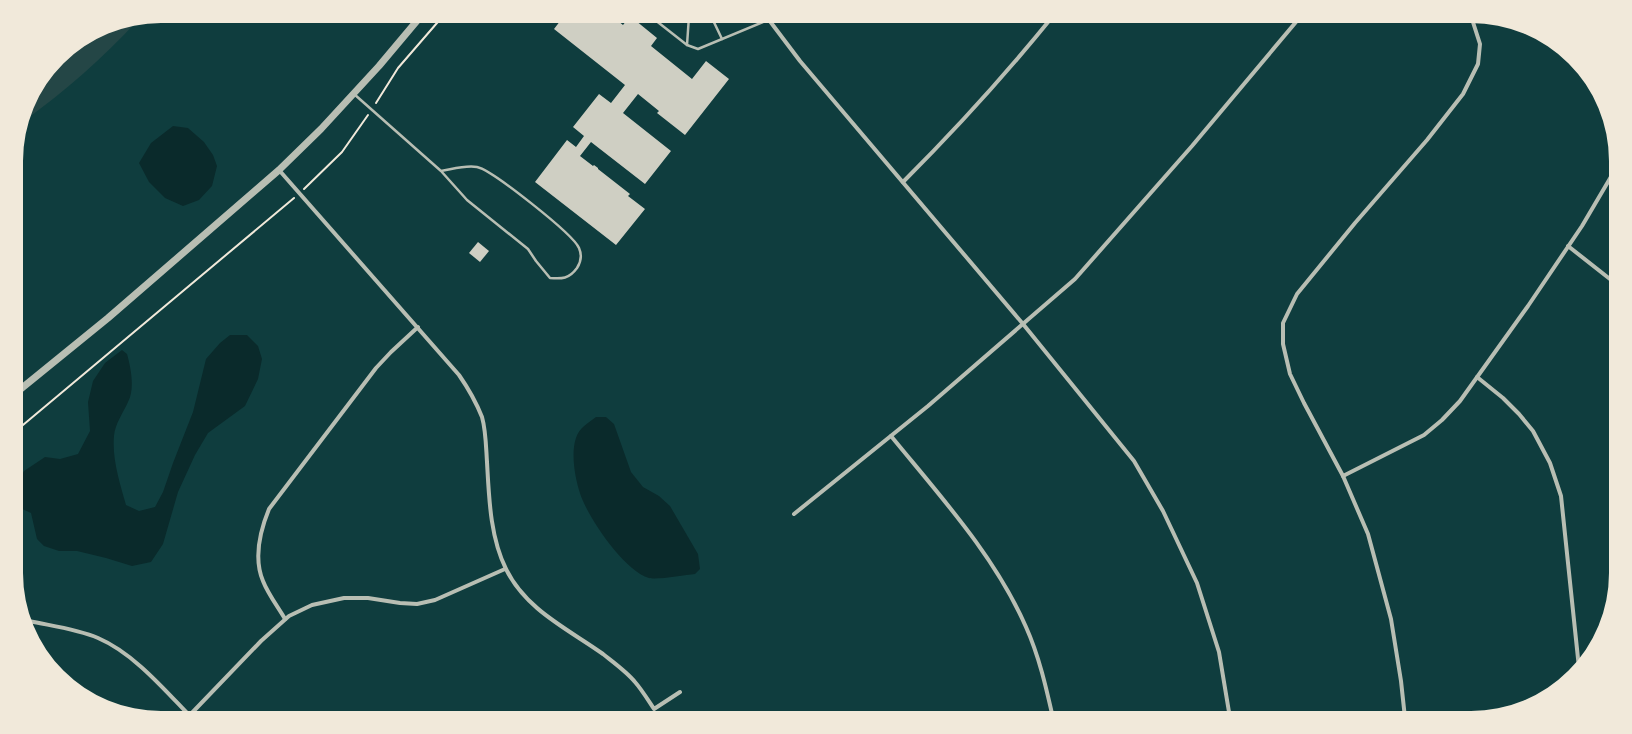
<svg xmlns="http://www.w3.org/2000/svg" width="1632" height="734" viewBox="0 0 1632 734" font-family="Spectral,serif">
<rect width="100%" height="100%" fill="#0f3d3e"/>
<path fill="#244646" d="M 137,21 C 103,58 65,91 24,121 L 31,97 L 65,52 L 105,27 Z"/>
<g fill="#0a2a2b">
<path d="M 173,126 L 188,128 L 204,142 L 213,155 L 217,166 L 212,186 L 199,200 L 183,206 L 165,198 L 149,182 L 139,163 L 151,143 Z"/>
<path d="M 230,335 L 247,335 L 258,346 L 262,359 L 258,379 L 245,406 L 208,433 L 195,455 L 178,492 L 163,544 L 151,562 L 132,566 L 106,558 L 77,551 L 59,551 L 44,546 L 37,539 L 31,513 L 20,508 L 17,504 L 17,485 L 24,471 L 45,457 L 60,459 L 78,454 L 90,431 L 88,402 L 93,381 L 105,363 L 122,350 L 127,354 C 131,368 135,389 128,402 C 123,413 115,424 114,436 C 112,460 120,483 126,505 L 139,511 L 155,507 L 163,492 L 173,463 L 193,412 L 206,359 L 220,343 Z"/>
<path d="M 596,417 L 606,417 L 614,424 L 631,472 L 643,487 L 659,496 L 670,506 L 698,554 L 700,569 L 695,574 C 685,575 657,580 649,578 C 625,571 593,524 583,501 C 576,485 570,455 576,438 C 579,428 588,423 596,417 Z"/>
</g>
<g fill="#cfcfc3">
<path d="M 564,16 L 612,16 L 623,25 L 630,16 L 657,38 L 651,46 L 692,79 L 706,61 L 729,79 L 685,135 L 657,113 L 659,111 L 638,94 L 623,113 L 671,151 L 645,184 L 591,142 L 580,156 L 593,166 L 594,165 L 598,168 L 598,169 L 630,194 L 628,196 L 645,209 L 616,245 L 535,182 L 567,140 L 576,147 L 584,136 L 573,127 L 599,94 L 611,103 L 625,85 L 554,29 Z"/>
<path d="M 478,242 L 489,251 L 480,262 L 469,253 Z"/>
</g>
<g fill="none" stroke-linecap="round" stroke-linejoin="round">
<g stroke="#f1e9da" stroke-width="2">
<path d="M 376,103 L 398,68 L 443,16"/>
<path d="M 304,189 L 342,152 L 368,115"/>
<path d="M 17,430 L 294,198"/>
</g>
<g stroke="#b8beb3" stroke-width="2.5">
<path d="M 650,16 L 687,45 L 698,49 L 768,20"/>
<path d="M 711,16 L 722,39"/>
<path d="M 687,45 L 689,16"/>
<path d="M 354,94 L 441,171 L 467,200 L 528,249 L 536,261 L 550,278 C 562,279 569,279 577,268 C 581,262 582,255 579,248 C 573,234 492,170 477,167 C 465,165 453,169 441,171"/>
</g>
<g stroke="#b8beb3" stroke-width="4">
<path d="M 766,16 L 800,61 L 1023,324 L 1134,461 L 1163,511 L 1197,583 L 1219,652 L 1230,718"/>
<path d="M 279,170 L 459,375 C 468,388 476,402 482,417 C 486,431 486,448 487,462 C 489,497 490,537 506,569 C 526,610 568,629 603,654 C 613,662 627,672 635,682 C 642,690 648,700 654,709 L 680,692"/>
<path d="M 903,182 C 956,129 1006,74 1053,16"/>
<path d="M 1568,246 L 1615,283"/>
<path d="M 1477,377 L 1503,398 L 1519,414 L 1533,431 L 1550,463 L 1561,496 L 1579,668"/>
<path d="M 891,436 C 940,496 995,556 1026,627 C 1039,656 1046,687 1053,718"/>
<path d="M 1343,476 L 1424,435 L 1442,420 L 1460,401 L 1528,306 L 1582,226 L 1615,170"/>
<path d="M 794,514 L 928,406 L 1075,279 L 1192,146 L 1301,16"/>
<path d="M 285,619 C 278,607 268,594 263,581 C 253,557 260,531 269,509 L 376,368 L 391,352 L 418,327"/>
<path d="M 29,621 C 52,626 77,629 98,638 C 133,653 163,688 189,715"/>
<path d="M 187,718 L 261,641 L 289,616 L 312,605 L 344,598 L 368,598 L 400,603 L 417,604 L 435,600 L 505,569"/>
<path d="M 1405,718 L 1401,681 L 1391,619 L 1368,534 L 1343,476 L 1304,403 L 1290,374 L 1283,344 L 1283,323 L 1297,294 L 1355,223 L 1427,140 L 1463,94 L 1478,64 L 1480,44 L 1471,16"/>
</g>
<path stroke="#b8beb3" stroke-width="7" d="M 17,392 L 108,318 L 279,170 L 321,129 L 379,66 L 421,16"/>
</g>
<path d="M0 0H1632V734H0ZM161 23H1471A138 138 0 0 1 1609 161V573A138 138 0 0 1 1471 711H161A138 138 0 0 1 23 573V161A138 138 0 0 1 161 23Z" fill="#f1e9da" fill-rule="evenodd"/>
</svg>
